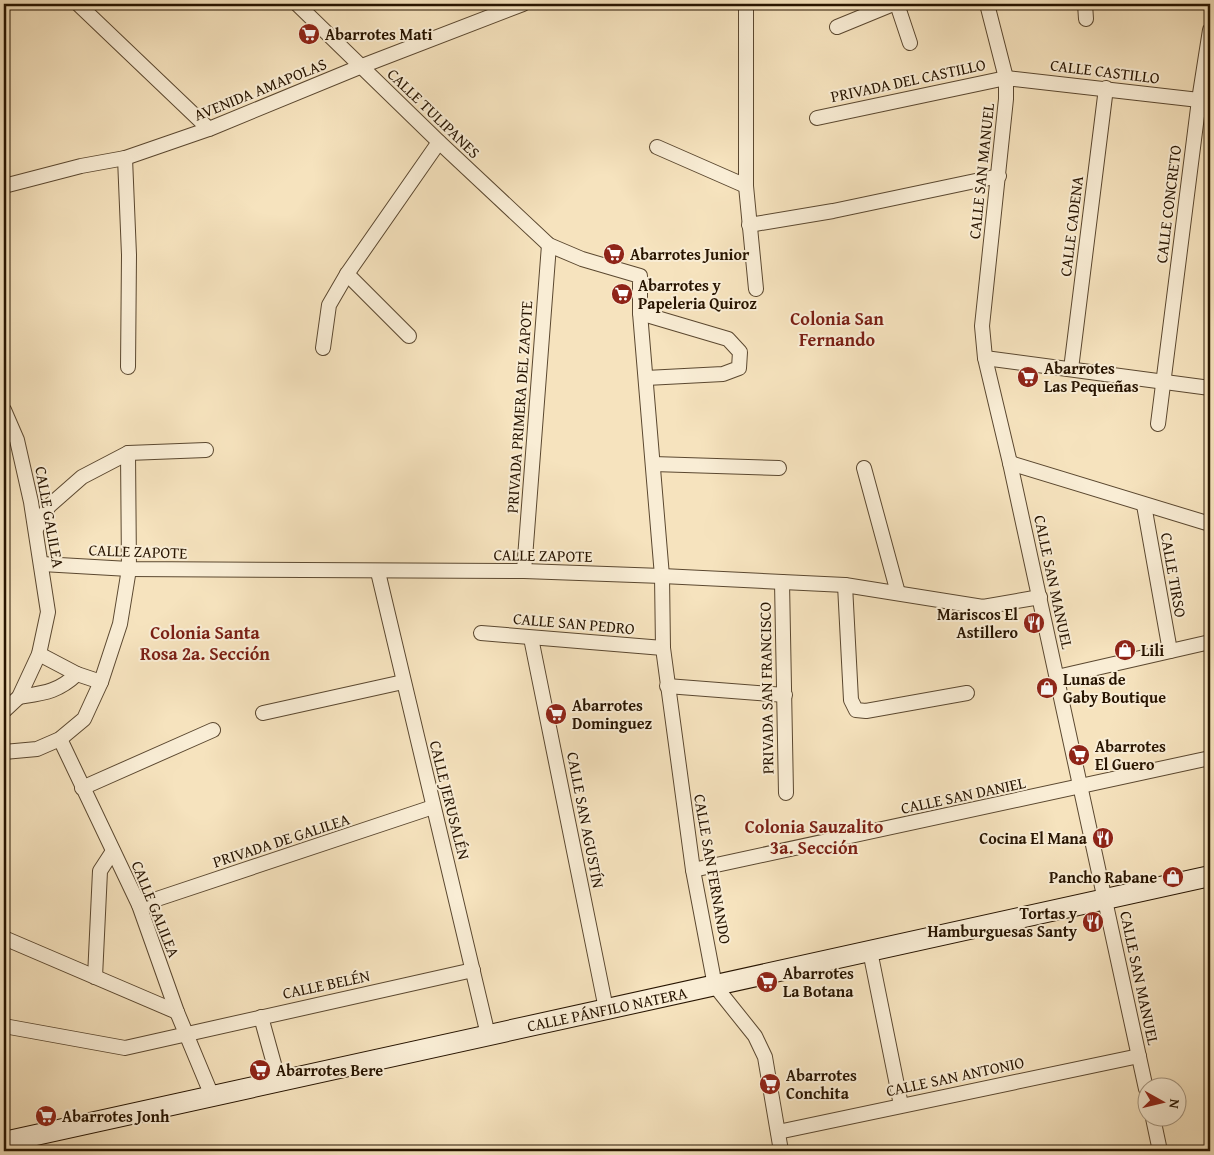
<svg xmlns="http://www.w3.org/2000/svg" width="1214" height="1155" viewBox="0 0 1214 1155" font-family="'Gentium Book Plus',serif">
<rect width="100%" height="100%" fill="#f6e3be"/>
<filter id="stains"><feTurbulence type="fractalNoise" baseFrequency=".004" numOctaves="4"/><feColorMatrix values="0 0 0 0 .2 0 0 0 0 .09 0 0 0 0 .02 0 0 0 .5 -.17"/></filter>
<radialGradient id="worn" r=".72"><stop offset=".6" stop-color="#630" stop-opacity="0"/><stop offset="1" stop-color="#630" stop-opacity=".3"/></radialGradient>
<g fill="none" stroke-linecap="round" stroke-linejoin="round">
<g stroke="#5b4830" stroke-width="16">
<g id="street">
<path d="M 78,4 L 209,129"/>
<path d="M 297,4 L 439,142 L 549,245 L 582,259 L 640,276 L 640,313 L 662,576 L 663,648 L 693,870 L 715,986 L 755,1036 L 765,1057 L 781,1151"/>
<path d="M 746,4 L 746,186 L 756,289"/>
<path d="M 897,4 L 910,43"/>
<path d="M 987,4 L 1006,78 L 1006,99 L 982,326 L 985,358 L 1010,463 L 1146,1089"/>
<path d="M 1085,4 L 1086,19"/>
<path d="M 837,27 L 893,4"/>
<path d="M 817,118 L 1006,78 L 1199,100"/>
<path d="M 657,147 L 746,186"/>
<path d="M 125,158 L 129,255 L 128,367"/>
<path d="M 4,186 L 81,166 L 125,158 L 209,129 L 362,66 L 523,4"/>
<path d="M 749,225 L 833,211 L 999,176"/>
<path d="M 347,274 L 409,336"/>
<path d="M 640,313 L 728,339 L 740,352 L 739,368 L 723,374 L 646,378"/>
<path d="M 323,348 L 329,305 L 347,274 L 439,142"/>
<path d="M 985,358 L 1210,388"/>
<path d="M 1071,369 L 1106,88"/>
<path d="M 4,410 L 17,440 L 31,502 L 48,612 L 39,654 L 19,697 L 4,711"/>
<path d="M 1158,424 L 1199,100 L 1210,30"/>
<path d="M 1010,463 L 1210,524"/>
<path d="M 653,464 L 779,468"/>
<path d="M 864,468 L 898,593"/>
<path d="M 1144,505 L 1170,651"/>
<path d="M 36,529 L 49,506 L 82,477 L 128,453 L 206,450"/>
<path d="M 42,564 L 129,569 L 524,571 L 662,576 L 845,585 L 983,607 L 1040,597"/>
<path d="M 524,571 L 549,245"/>
<path d="M 378,572 L 488,1035"/>
<path d="M 782,582 L 786,793"/>
<path d="M 845,585 L 851,700 L 856,710 L 866,711 L 967,693"/>
<path d="M 481,633 L 663,648"/>
<path d="M 531,638 L 606,1009"/>
<path d="M 39,654 L 77,674 L 101,682"/>
<path d="M 1057,677 L 1210,642"/>
<path d="M 667,686 L 785,695"/>
<path d="M 19,697 C 44,693 58,692 77,674"/>
<path d="M 263,713 L 403,682"/>
<path d="M 60,739 L 139,905 L 177,1012 L 212,1096"/>
<path d="M 4,752 L 37,749 L 60,739 L 84,719 L 101,682 L 120,624 L 129,569 L 128,453"/>
<path d="M 82,788 L 213,730"/>
<path d="M 693,870 L 1210,758"/>
<path d="M 139,905 L 433,807"/>
<path d="M 4,938 L 177,1012"/>
<path d="M 870,951 L 901,1105"/>
<path d="M 95,977 L 100,871 L 113,851"/>
<path d="M 261,1017 L 279,1082"/>
<path d="M 4,1026 L 125,1048 L 473,970"/>
<path d="M 1153,1118 L 1160,1151"/>
<path d="M 778,1132 L 1139,1056"/>
</g>
</g>
<g stroke="#271400" stroke-width="22">
<path id="secondary" d="M 4,1142 L 1210,876"/>
</g>
<use href="#street" stroke="#f9edd5" stroke-width="14"/>
<use href="#secondary" stroke="#f9edd5" stroke-width="20"/>
</g>
<defs>
<g id="supermarket-disc" transform="scale(1.125)"><circle r="9.5" fill="#8f2418" stroke="#f9edd5"/><path d="M-6-5.5h2.5l.6 2H6L4.5 2H-2.5L-4.4-4H-6ZM-1.5 3.2a1.3 1.3 0 1 0 .1 0ZM3 3.2a1.3 1.3 0 1 0 .1 0Z" fill="#fff"/></g>
<g id="restaurant-disc" transform="scale(1.125)"><circle r="9.5" fill="#8f2418" stroke="#f9edd5"/><path d="M-5-6h1v4h1v-4h1v4h1v-4h1v5L-1.5 .5V6h-2V.5L-5-1ZM5-6V6H3V1.5H1.5Q1.5-4 5-6Z" fill="#fff"/></g>
<g id="shop-disc" transform="scale(1.125)"><circle r="9.5" fill="#8f2418" stroke="#f9edd5"/><path d="M-5-2.5h2.3a2.7 3.5 0 0 1 5.4 0H5L5.5 6h-11ZM-1.5-2.5h3a1.5 2.3 0 0 0-3 0Z" fill="#fff"/></g>
</defs>
<g fill-rule="evenodd">
<use href="#supermarket-disc" x="309" y="34"/>
<use href="#supermarket-disc" x="614" y="254"/>
<use href="#supermarket-disc" x="622" y="294"/>
<use href="#supermarket-disc" x="1028" y="377"/>
<use href="#restaurant-disc" x="1034" y="623"/>
<use href="#shop-disc" x="1125" y="650"/>
<use href="#shop-disc" x="1047" y="688"/>
<use href="#supermarket-disc" x="556" y="714"/>
<use href="#supermarket-disc" x="1079" y="755"/>
<use href="#restaurant-disc" x="1103" y="838"/>
<use href="#shop-disc" x="1173" y="877"/>
<use href="#restaurant-disc" x="1093" y="922"/>
<use href="#supermarket-disc" x="767" y="982"/>
<use href="#supermarket-disc" x="260" y="1070"/>
<use href="#supermarket-disc" x="770" y="1084"/>
<use href="#supermarket-disc" x="46" y="1116"/>
</g>
<g text-anchor="middle" dominant-baseline="central" stroke-width="4" stroke-linejoin="round" paint-order="stroke">
<g font-size="16" font-weight="bold" fill="#271400" stroke="#f9edd5" text-anchor="start">
<text x="325" y="34">Abarrotes Mati</text>
<text x="630" y="254">Abarrotes Junior</text>
<text x="638" y="285">Abarrotes y<tspan x="638" dy="18">Papeleria Quiroz</tspan></text>
<text x="1044" y="368">Abarrotes<tspan x="1044" dy="18">Las Pequeñas</tspan></text>
<text x="1018" y="614" text-anchor="end">Mariscos El<tspan x="1018" dy="18">Astillero</tspan></text>
<text x="1141" y="650">Lili</text>
<text x="1063" y="679">Lunas de<tspan x="1063" dy="18">Gaby Boutique</tspan></text>
<text x="572" y="705">Abarrotes<tspan x="572" dy="18">Dominguez</tspan></text>
<text x="1095" y="746">Abarrotes<tspan x="1095" dy="18">El Guero</tspan></text>
<text x="1087" y="838" text-anchor="end">Cocina El Mana</text>
<text x="1157" y="877" text-anchor="end">Pancho Rabane</text>
<text x="1077" y="913" text-anchor="end">Tortas y<tspan x="1077" dy="18">Hamburguesas Santy</tspan></text>
<text x="783" y="973">Abarrotes<tspan x="783" dy="18">La Botana</tspan></text>
<text x="276" y="1070">Abarrotes Bere</text>
<text x="786" y="1075">Abarrotes<tspan x="786" dy="18">Conchita</tspan></text>
<text x="62" y="1116">Abarrotes Jonh</text>
</g>
<g font-size="16" fill="#271400" stroke="#f9edd5">
<text transform="translate(1105 71) rotate(7)">CALLE CASTILLO</text>
<text transform="translate(908 80) rotate(-12)">PRIVADA DEL CASTILLO</text>
<text transform="translate(260 89) rotate(-22)">AVENIDA AMAPOLAS</text>
<text transform="translate(434 113) rotate(44)">CALLE TULIPANES</text>
<text transform="translate(981 171) rotate(-84)">CALLE SAN MANUEL</text>
<text transform="translate(1168 204) rotate(-83)">CALLE CONCRETO</text>
<text transform="translate(1071 226) rotate(-83)">CALLE CADENA</text>
<text transform="translate(519 407) rotate(-86)">PRIVADA PRIMERA DEL ZAPOTE</text>
<text transform="translate(50 517) rotate(80)">CALLE GALILEA</text>
<text transform="translate(138 551) rotate(2)">CALLE ZAPOTE</text>
<text transform="translate(543 555) rotate(1)">CALLE ZAPOTE</text>
<text transform="translate(1174 575) rotate(80)">CALLE TIRSO</text>
<text transform="translate(1054 582) rotate(78)">CALLE SAN MANUEL</text>
<text transform="translate(574 623) rotate(5)">CALLE SAN PEDRO</text>
<text transform="translate(766 688) rotate(-91)">PRIVADA SAN FRANCISCO</text>
<text transform="translate(963 795) rotate(-12)">CALLE SAN DANIEL</text>
<text transform="translate(450 800) rotate(76)">CALLE JERUSALÉN</text>
<text transform="translate(586 820) rotate(79)">CALLE SAN AGUSTÍN</text>
<text transform="translate(281 840) rotate(-18)">PRIVADA DE GALILEA</text>
<text transform="translate(713 869) rotate(80)">CALLE SAN FERNANDO</text>
<text transform="translate(156 909) rotate(68)">CALLE GALILEA</text>
<text transform="translate(1140 978) rotate(78)">CALLE SAN MANUEL</text>
<text transform="translate(326 984) rotate(-12)">CALLE BELÉN</text>
<text transform="translate(607 1009) rotate(-12)">CALLE PÁNFILO NATERA</text>
<text transform="translate(955 1076) rotate(-12)">CALLE SAN ANTONIO</text>
</g>
<g font-size="18" font-weight="bold" fill="#7a1f14" stroke="#f9edd5">
<text x="837" y="318">Colonia San<tspan x="837" dy="21">Fernando</tspan></text>
<text x="205" y="632">Colonia Santa<tspan x="205" dy="21">Rosa 2a. Sección</tspan></text>
<text x="814" y="826">Colonia Sauzalito<tspan x="814" dy="21">3a. Sección</tspan></text>
</g>
</g>
<rect width="1214" height="1155" fill="none" stroke="#f6e3be" stroke-width="20"/>
<rect x="5" y="5" width="1204" height="1145" fill="none" stroke="#271400" stroke-width="2.5"/>
<rect x="10" y="10" width="1194" height="1135" fill="none" stroke="#271400"/>
<g transform="translate(1162 1102) rotate(98)"><circle r="24" fill="#f9edd5" stroke="#a59680"/>
<path d="M0-4L9 19L0 12L-9 19Z" fill="#8f2418"/>
<text y="-8" font-size="14" font-weight="bold" text-anchor="middle" fill="#271400">N</text>
</g>
<rect width="100%" height="100%" filter="url(#stains)"/>
<rect width="100%" height="100%" fill="url(#worn)"/>
</svg>
